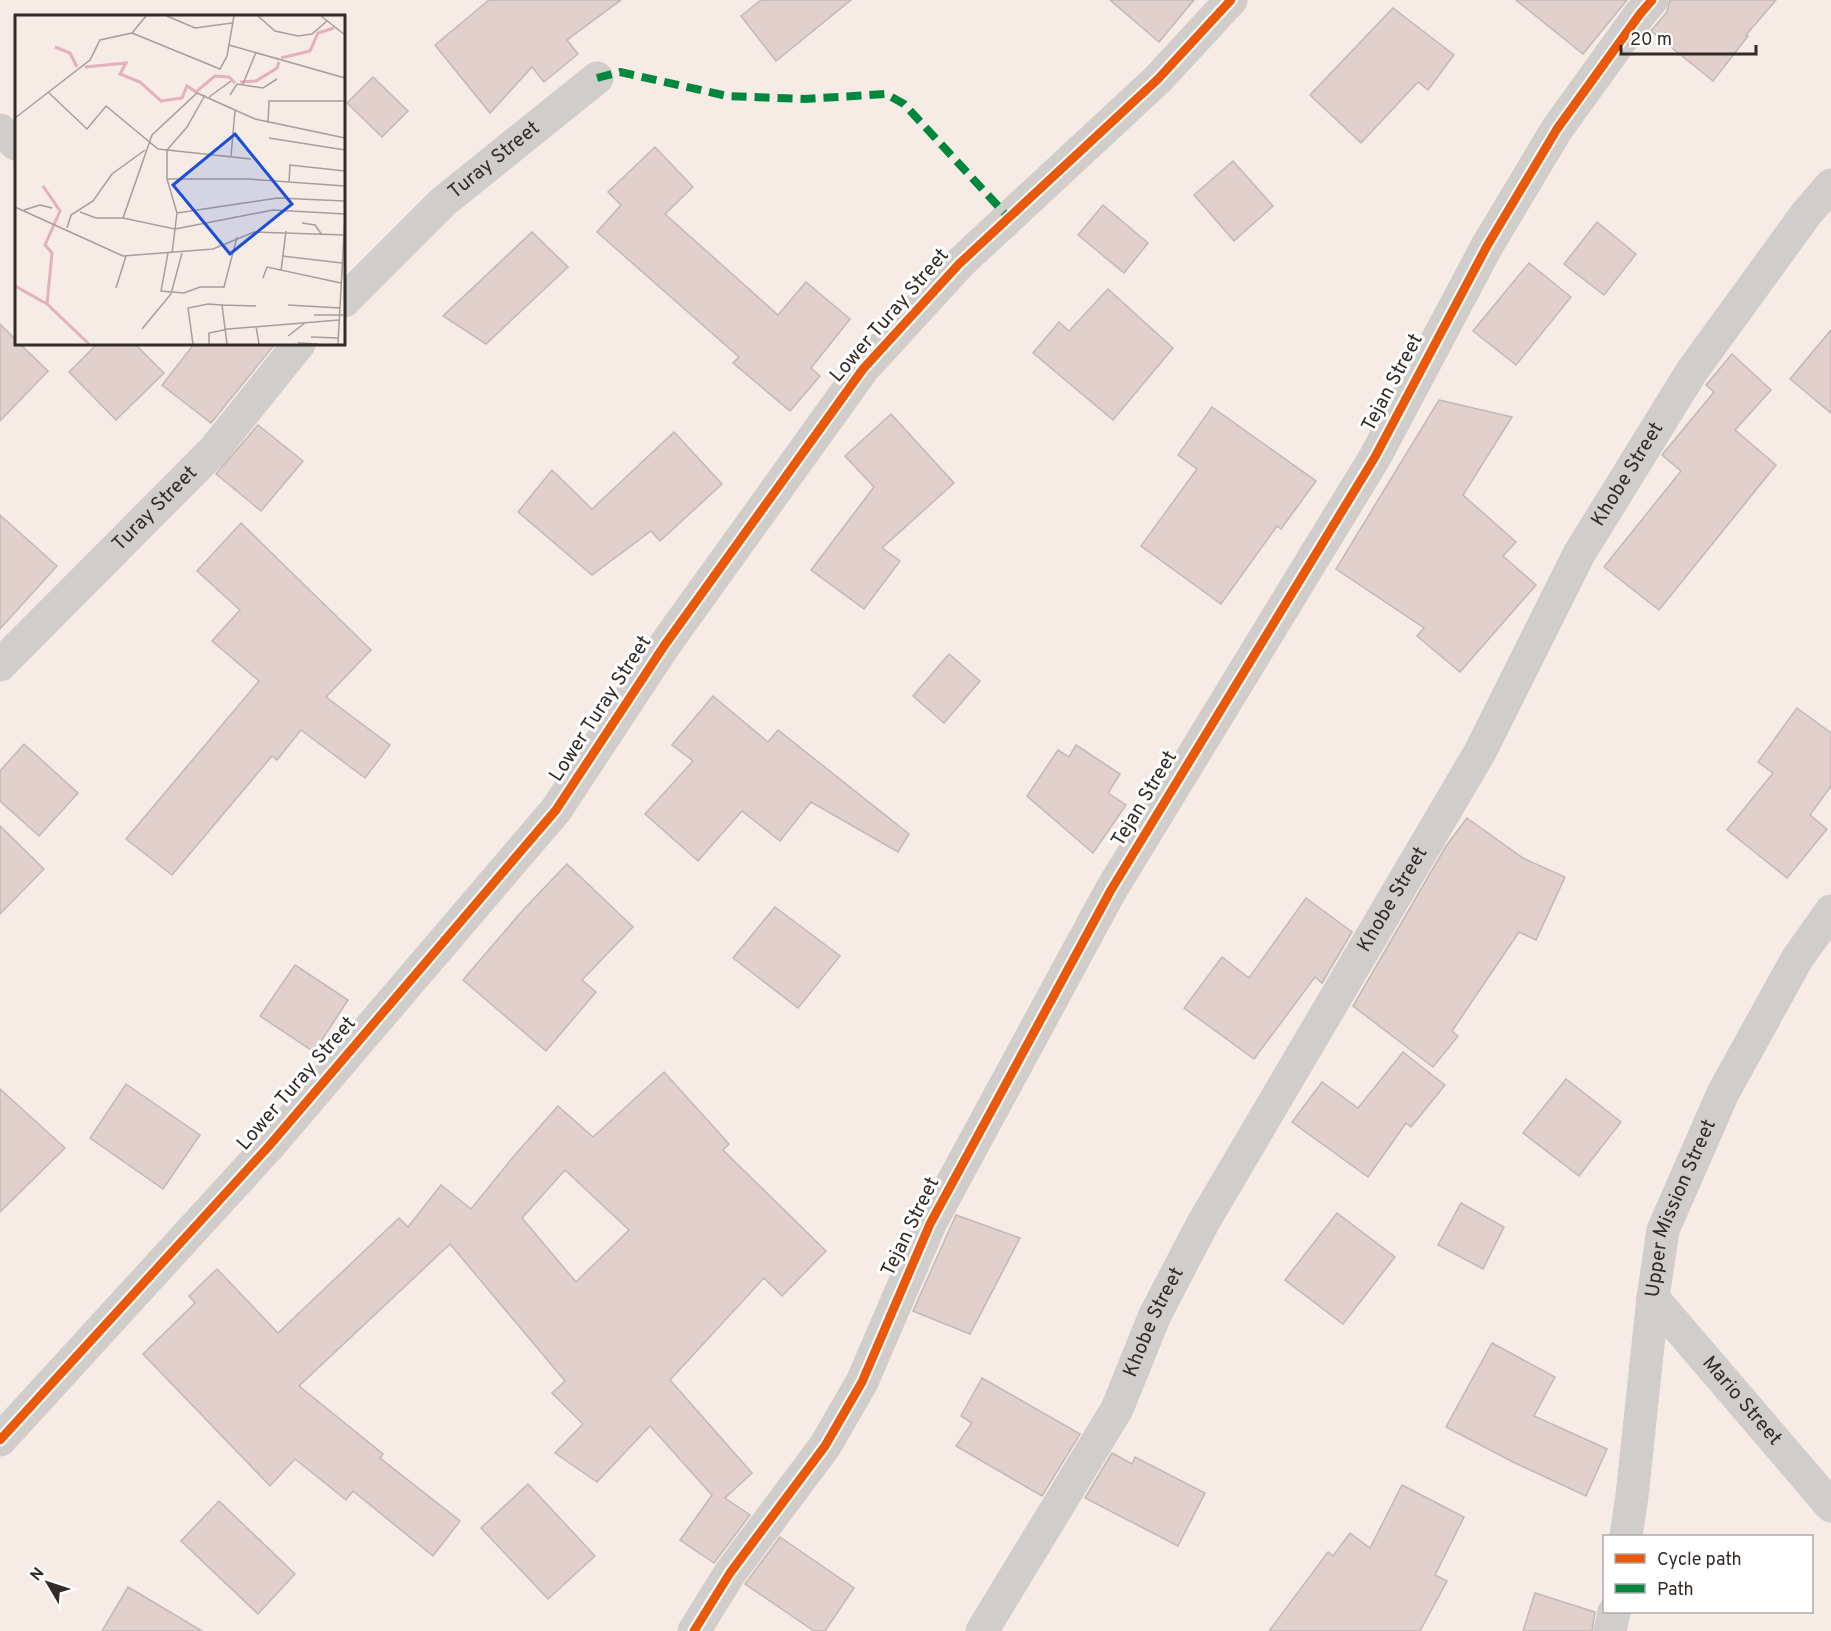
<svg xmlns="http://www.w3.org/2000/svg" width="1831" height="1631" viewBox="0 0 1831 1631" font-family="Overpass,sans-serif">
<rect width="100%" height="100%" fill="#f6ebe5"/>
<g fill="#e2d0cc" stroke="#c2b9b5" stroke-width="1.5" fill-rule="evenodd">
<path d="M 489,0 L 621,0 L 567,40 L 578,54 L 544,82 L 532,67 L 490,113 L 435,45 Z"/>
<path d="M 761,0 L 851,0 L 776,61 L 741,16 Z"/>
<path d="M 1110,0 L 1194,0 L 1159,42 Z"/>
<path d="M 1516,0 L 1627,0 L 1583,54 Z"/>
<path d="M 1670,0 L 1776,0 L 1746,35 L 1748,36 L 1713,81 L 1651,31 L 1667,12 Z"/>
<path d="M 1393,8 L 1454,55 L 1428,90 L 1418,82 L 1361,143 L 1310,95 Z"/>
<path d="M 373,77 L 408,111 L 382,137 L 347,103 Z"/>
<path d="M 655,147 L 693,187 L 665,214 L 778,315 L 806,282 L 850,319 L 811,368 L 820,376 L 790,411 L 733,363 L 739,357 L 597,232 L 621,205 L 608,192 Z"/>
<path d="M 1233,161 L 1273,206 L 1234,241 L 1194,195 Z"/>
<path d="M 1103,205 L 1148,243 L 1124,273 L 1078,235 Z"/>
<path d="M 1597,222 L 1636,254 L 1604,295 L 1564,264 Z"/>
<path d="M 532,232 L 568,267 L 486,344 L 443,316 Z"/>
<path d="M 1529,263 L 1571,297 L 1516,365 L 1473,331 Z"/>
<path d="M 1108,289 L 1173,348 L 1113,420 L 1033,353 L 1059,322 L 1069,331 Z"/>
<path d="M 0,324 L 16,340 L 16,344 L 20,344 L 48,371 L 0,421 Z"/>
<path d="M 1831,330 L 1831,413 L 1790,379 Z"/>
<path d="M 97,344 L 135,344 L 164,373 L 116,420 L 69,372 Z"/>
<path d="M 194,344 L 275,344 L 211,423 L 162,385 Z"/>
<path d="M 1732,354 L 1771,390 L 1735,430 L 1776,465 L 1659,610 L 1604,567 L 1681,471 L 1662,455 L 1714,392 L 1706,385 Z"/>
<path d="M 1439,400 L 1512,417 L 1463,495 L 1516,542 L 1503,556 L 1536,585 L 1460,672 L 1417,636 L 1424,628 L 1336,569 Z"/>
<path d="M 1212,407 L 1316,481 L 1281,529 L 1277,526 L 1221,604 L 1141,546 L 1197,469 L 1178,455 Z"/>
<path d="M 891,414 L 954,483 L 882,548 L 900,561 L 864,609 L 811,570 L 874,487 L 845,456 Z"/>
<path d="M 258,425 L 303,461 L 261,511 L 216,474 Z"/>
<path d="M 674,432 L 722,484 L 660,541 L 651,531 L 592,575 L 518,512 L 552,470 L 592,509 Z"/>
<path d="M 0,515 L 57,566 L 0,629 Z"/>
<path d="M 241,523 L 371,650 L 326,697 L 390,745 L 365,778 L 301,730 L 277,760 L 272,756 L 172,875 L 126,839 L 259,681 L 212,641 L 240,610 L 197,571 Z"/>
<path d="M 949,654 L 980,681 L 944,723 L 913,696 Z"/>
<path d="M 713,696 L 768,742 L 778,730 L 909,834 L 898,852 L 811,802 L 780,841 L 742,811 L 698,861 L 645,814 L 693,761 L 672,745 Z"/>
<path d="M 1797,708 L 1831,733 L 1831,786 L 1810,815 L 1827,829 L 1787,878 L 1727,830 L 1773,773 L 1758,762 Z"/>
<path d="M 24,744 L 78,793 L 39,836 L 0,801 L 0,771 Z"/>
<path d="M 1076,745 L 1120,774 L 1108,793 L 1126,805 L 1093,853 L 1027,796 L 1058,750 L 1069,757 Z"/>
<path d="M 1467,818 L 1523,858 L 1565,877 L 1536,940 L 1519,932 L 1452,1031 L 1458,1036 L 1433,1067 L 1353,1006 L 1446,846 Z"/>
<path d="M 0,826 L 44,869 L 0,914 Z"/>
<path d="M 567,864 L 633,927 L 582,980 L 596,992 L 546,1051 L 463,980 L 523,910 Z"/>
<path d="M 1306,898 L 1352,932 L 1322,983 L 1315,977 L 1254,1059 L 1184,1008 L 1222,957 L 1249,978 Z"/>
<path d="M 775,907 L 840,956 L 798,1008 L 733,958 Z"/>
<path d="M 295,965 L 348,1000 L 314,1052 L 260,1016 Z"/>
<path d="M 1403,1052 L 1445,1085 L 1411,1127 L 1406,1123 L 1368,1177 L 1292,1122 L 1322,1082 L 1358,1108 Z"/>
<path d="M 664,1072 L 729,1144 L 723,1150 L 826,1251 L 782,1296 L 764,1278 L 670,1380 L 752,1473 L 725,1498 L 750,1515 L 714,1563 L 680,1540 L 712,1495 L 650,1426 L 597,1482 L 555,1453 L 583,1424 L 552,1393 L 565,1381 L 450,1244 L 299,1386 L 383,1454 L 380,1458 L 460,1521 L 433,1556 L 353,1491 L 346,1500 L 295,1459 L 270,1486 L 143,1354 L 195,1303 L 189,1296 L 217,1269 L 278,1333 L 399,1218 L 408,1227 L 441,1185 L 471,1209 L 514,1156 L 558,1106 L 593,1137 ZM 565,1170 L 629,1230 L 576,1282 L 522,1218 Z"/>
<path d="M 1566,1079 L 1621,1122 L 1579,1176 L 1523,1133 Z"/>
<path d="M 126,1084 L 200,1135 L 163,1189 L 90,1138 Z"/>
<path d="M 0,1089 L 65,1148 L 0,1212 Z"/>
<path d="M 1461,1203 L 1504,1227 L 1483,1269 L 1438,1245 Z"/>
<path d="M 1337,1213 L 1395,1257 L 1343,1324 L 1285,1280 Z"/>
<path d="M 956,1215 L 1020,1238 L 970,1334 L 913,1311 Z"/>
<path d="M 1492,1343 L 1555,1377 L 1534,1416 L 1607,1449 L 1586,1496 L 1513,1462 L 1446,1427 Z"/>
<path d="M 982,1378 L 1080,1434 L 1042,1496 L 956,1446 L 972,1423 L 961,1416 Z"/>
<path d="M 1112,1453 L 1132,1464 L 1135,1457 L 1205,1493 L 1178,1546 L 1085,1498 Z"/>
<path d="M 528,1484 L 595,1556 L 548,1599 L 481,1528 Z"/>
<path d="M 1402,1485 L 1464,1517 L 1435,1575 L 1447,1581 L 1420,1631 L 1269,1631 L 1328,1552 L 1333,1556 L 1350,1533 L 1370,1548 Z"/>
<path d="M 219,1501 L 295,1574 L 258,1614 L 181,1541 Z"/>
<path d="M 780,1537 L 854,1588 L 825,1631 L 814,1631 L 745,1584 Z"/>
<path d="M 128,1587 L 202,1631 L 102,1631 Z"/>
<path d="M 1535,1593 L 1595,1612 L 1592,1631 L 1523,1631 Z"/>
</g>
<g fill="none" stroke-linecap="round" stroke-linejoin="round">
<g stroke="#d0cdcb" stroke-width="33">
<path d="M 0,130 L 16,144"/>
<path id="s1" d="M 344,301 L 443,202 L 597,78"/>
<path id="s2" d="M 0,665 L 213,451 L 299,344"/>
<path id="s3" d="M 1653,1298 L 1831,1506"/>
<path d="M 0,1440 L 269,1146 L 556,810 L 664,646 L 863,369 L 959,264 L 1158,79 L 1231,0"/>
<path id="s4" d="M 1626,1536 L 1632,1496 L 1653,1298 L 1663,1230 L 1723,1093 L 1797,959 L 1831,911"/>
<path d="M 694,1631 L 730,1573 L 825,1446 L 862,1382 L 930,1224 L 1111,890 L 1375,457 L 1487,246 L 1557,129 L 1640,14 L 1652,0"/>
<path id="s5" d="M 982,1631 L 1117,1409 L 1155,1315 L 1203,1223 L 1480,752 L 1579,554 L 1692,371 L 1806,214 L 1831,185"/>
<path d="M 1610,1631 L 1614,1612"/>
</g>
<path stroke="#00873e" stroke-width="8" stroke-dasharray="15 8" stroke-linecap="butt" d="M 597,78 L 620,72 L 727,96 L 805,99 L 886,94 L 904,104 L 1009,218"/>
<g stroke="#fff" stroke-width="13">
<g id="cycleway">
<path d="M 0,1440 L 269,1146 L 556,810 L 664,646 L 863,369 L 959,264 L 1158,79 L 1231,0"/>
<path d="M 694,1631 L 730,1573 L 825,1446 L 862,1382 L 930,1224 L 1111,890 L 1375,457 L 1487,246 L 1557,129 L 1640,14 L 1652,0"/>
</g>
</g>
<use href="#cycleway" stroke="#e8590c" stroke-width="9"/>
</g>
<g text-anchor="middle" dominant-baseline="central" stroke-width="6" stroke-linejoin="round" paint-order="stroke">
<g font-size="20" fill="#332b27" stroke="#fff">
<text stroke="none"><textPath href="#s1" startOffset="206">Turay Street</textPath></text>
<text transform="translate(890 316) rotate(-49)">Lower Turay Street</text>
<text transform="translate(1393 383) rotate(-62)">Tejan Street</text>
<text stroke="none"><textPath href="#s5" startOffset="1326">Khobe Street</textPath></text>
<text stroke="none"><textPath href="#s2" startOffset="220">Turay Street</textPath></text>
<text transform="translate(601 709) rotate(-57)">Lower Turay Street</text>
<text transform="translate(1145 799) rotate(-59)">Tejan Street</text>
<text stroke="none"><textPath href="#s5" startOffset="840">Khobe Street</textPath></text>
<text transform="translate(297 1084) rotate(-49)">Lower Turay Street</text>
<text stroke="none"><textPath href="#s4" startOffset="334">Upper Mission Street</textPath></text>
<text transform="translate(911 1227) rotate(-64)">Tejan Street</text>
<text stroke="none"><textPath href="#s5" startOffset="354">Khobe Street</textPath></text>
<text stroke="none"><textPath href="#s3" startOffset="136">Mario Street</textPath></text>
</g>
</g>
<g transform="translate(15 15)">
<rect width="330" height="330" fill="#f6ebe5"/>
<path fill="none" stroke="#e3b0bb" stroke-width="3" d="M 40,32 L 55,38 L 62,52M 266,43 L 295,36 L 303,18 L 319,13M 70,52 L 111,48 L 105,59 L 125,67 L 146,86 L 167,83 L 172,71 L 181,77 L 200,61 L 214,62 L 220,68M 225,67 L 241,66 L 262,53 L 264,47M 28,171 L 45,196 L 30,230 L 37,238 L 32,289M 0,271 L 32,289 L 74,329"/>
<path fill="none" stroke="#a89e99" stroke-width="1.5" d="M 152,1 L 180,13 L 217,8M 243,1 L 260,16 L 283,21 L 297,19 L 312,6M 306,1 L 330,20M 117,18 L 205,54 L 212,41 L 219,1M 117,18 L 131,1M 214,30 L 330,63M 228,69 L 241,37M 33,77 L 72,114 L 91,91 L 143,134 L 236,144M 190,80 L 172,112 L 152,135 L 152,164 L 162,198 L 160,214 L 258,195 L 330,199M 215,80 L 222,69 L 248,73 L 262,64M 194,82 L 216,66M 0,103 L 75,45 L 85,25 L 117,18M 253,108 L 254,86 L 330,86M 254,123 L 330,135M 216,141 L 220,96M 152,164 L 233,164 L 330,171M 274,167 L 275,150 L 330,156M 0,192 L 108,241 L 198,234 L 239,217 L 330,220M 9,195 L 25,190 L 37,193M 65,197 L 81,203 L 108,203 L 160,214 L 157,238M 162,198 L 263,183 L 330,186M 108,203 L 137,120 L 182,78 L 240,104 L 330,123M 287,208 L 300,210 L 307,220M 52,213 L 56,200 L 78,186 L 97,159 L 130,135M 153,238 L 146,276 L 169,278 L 185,272 L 209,272 L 222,222M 267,241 L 327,248M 266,256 L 271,216M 248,263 L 252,252 L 326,268M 101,273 L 111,241M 207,290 L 241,291M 273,290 L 325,293M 299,300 L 330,300M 241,311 L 244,329M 127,314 L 156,279 L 167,238M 273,321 L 290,308M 296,322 L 323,323M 283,328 L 303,329M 178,329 L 173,293 L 193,289 L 207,290 L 212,329M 194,329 L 194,318 L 213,314 L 324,305M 323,329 L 330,201"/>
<path fill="#1d4ed8" fill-opacity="0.15" stroke="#1d4ed8" stroke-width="3" d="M 220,119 L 277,189 L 215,239 L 158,170 Z"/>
<rect width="330" height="330" fill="none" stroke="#332b27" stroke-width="3"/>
</g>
<rect x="1603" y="1535" width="210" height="78" fill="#ffffff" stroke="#adaaa9" stroke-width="1.5"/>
<rect x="1615" y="1554" width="30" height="9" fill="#e8590c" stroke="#adaaa9" stroke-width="1.5"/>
<text x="1657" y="1565" font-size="18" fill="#332b27">Cycle path</text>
<rect x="1615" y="1584" width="30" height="9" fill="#00873e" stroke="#adaaa9" stroke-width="1.5"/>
<text x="1657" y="1595" font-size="18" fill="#332b27">Path</text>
<g transform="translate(48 1583) rotate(309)" stroke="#ffffff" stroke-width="4.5" paint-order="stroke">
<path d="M0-4.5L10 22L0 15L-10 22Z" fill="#332b27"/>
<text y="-9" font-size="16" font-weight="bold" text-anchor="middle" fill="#332b27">N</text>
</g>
<path d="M1621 45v9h135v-9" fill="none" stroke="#332b27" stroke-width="3"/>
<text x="1630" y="45" font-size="18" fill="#332b27" stroke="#ffffff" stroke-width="4.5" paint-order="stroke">20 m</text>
</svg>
